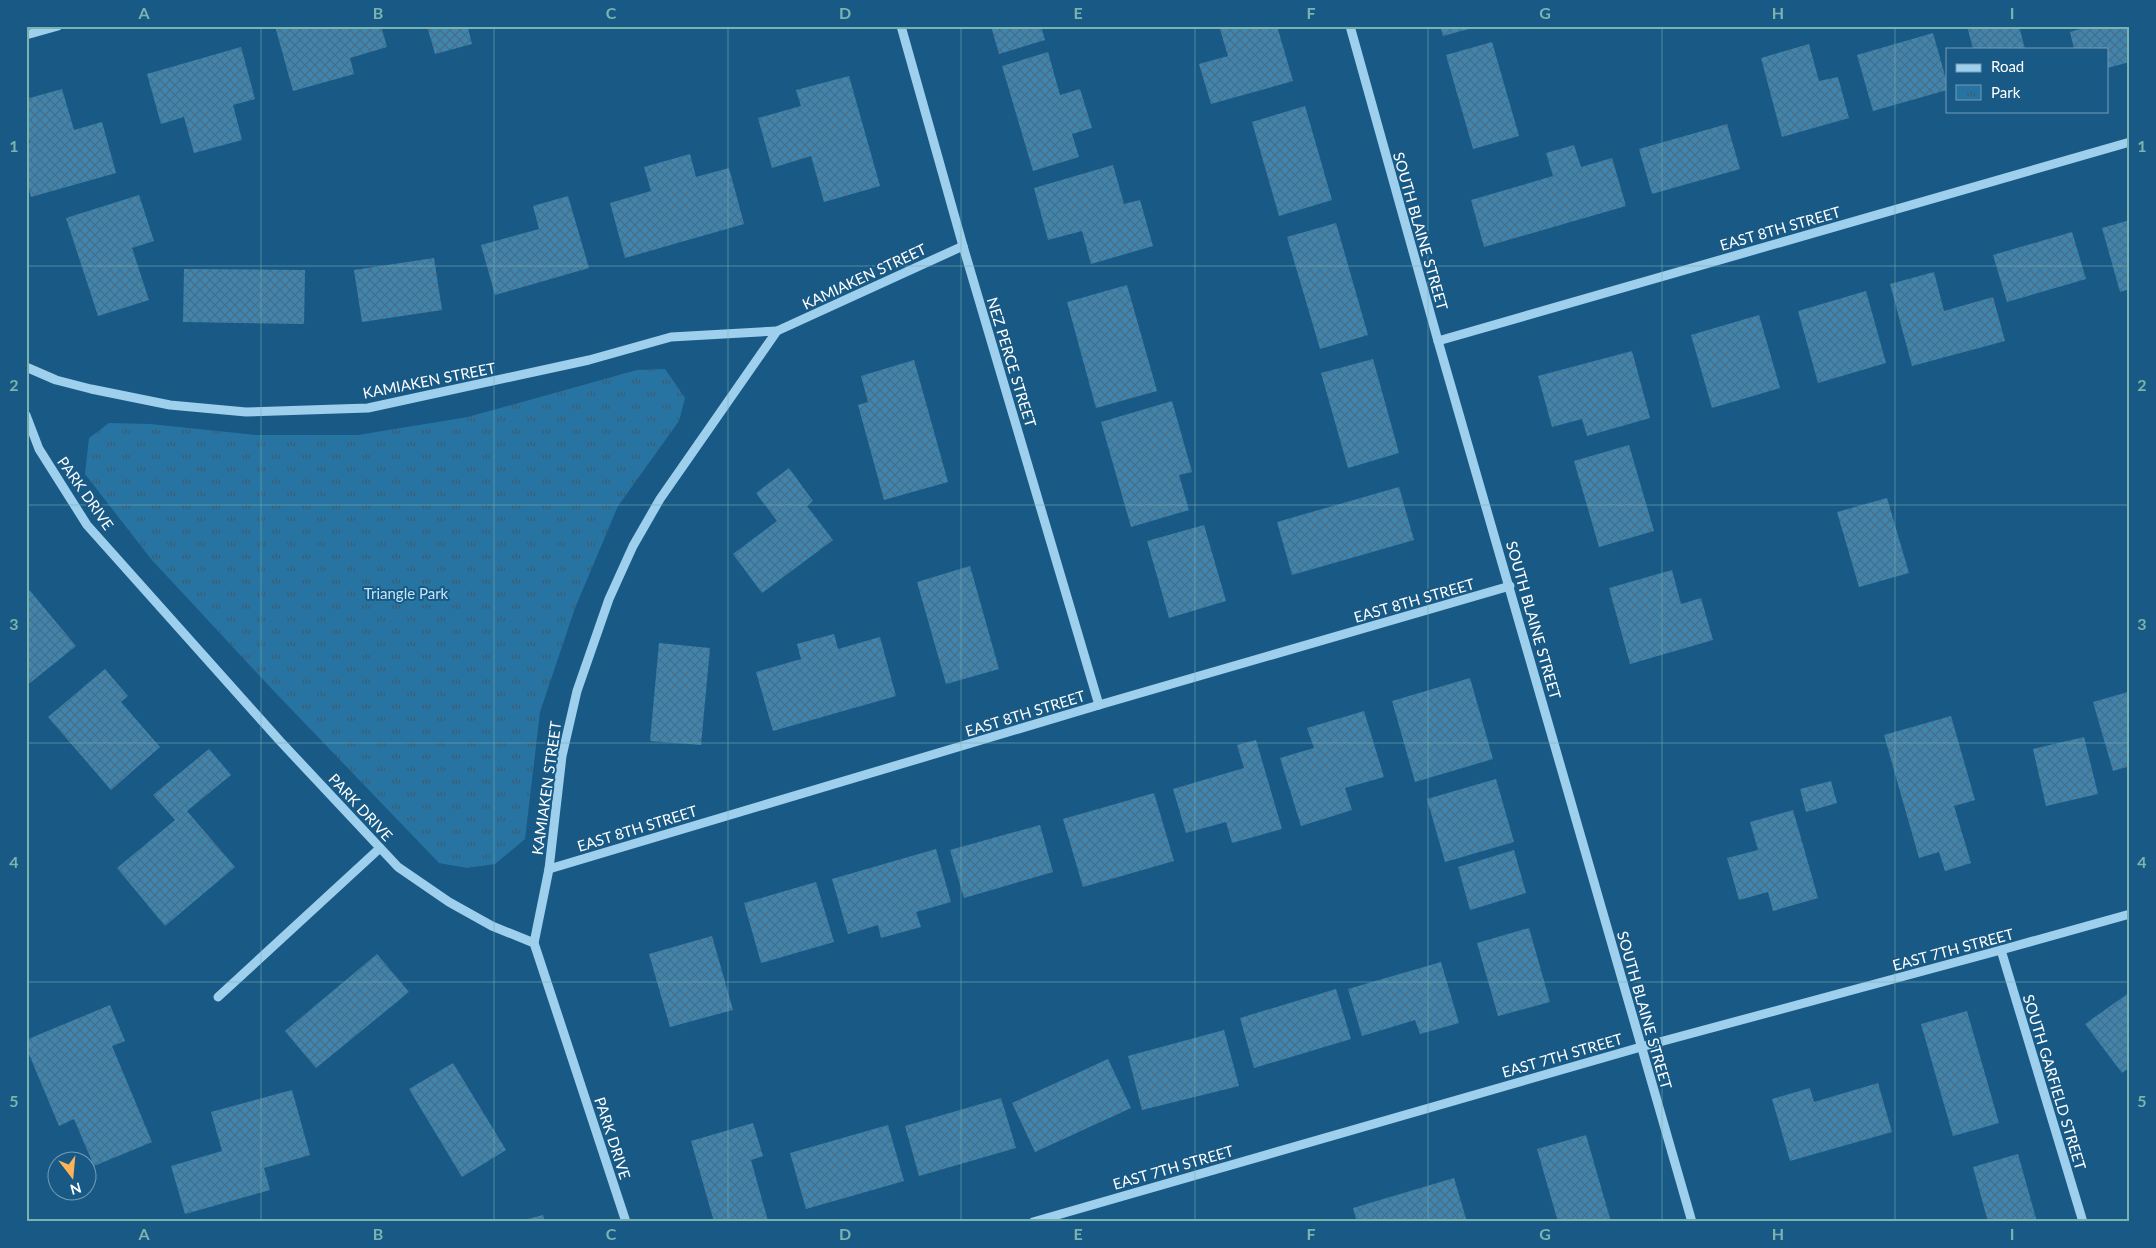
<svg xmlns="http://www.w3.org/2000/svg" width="2156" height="1248" viewBox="0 0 2156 1248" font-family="Lato,sans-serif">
<defs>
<pattern id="park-tufts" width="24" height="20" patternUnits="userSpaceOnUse" patternTransform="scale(1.25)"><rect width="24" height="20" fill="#2774a2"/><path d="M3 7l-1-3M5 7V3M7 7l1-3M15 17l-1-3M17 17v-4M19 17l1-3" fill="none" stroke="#3b5e73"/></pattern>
<pattern id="building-cross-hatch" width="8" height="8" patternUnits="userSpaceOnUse" patternTransform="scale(1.25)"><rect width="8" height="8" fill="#4185af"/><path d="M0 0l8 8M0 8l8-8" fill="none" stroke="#456e87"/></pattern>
</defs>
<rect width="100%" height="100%" fill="#185a85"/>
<path fill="url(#park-tufts)" d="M 665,369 L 685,398 L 679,421 L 618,506 L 575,608 L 540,712 L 525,839 L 495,864 L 467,868 L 439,863 L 270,687 L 151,559 L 85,474 L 89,438 L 109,423 L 150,424 L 257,435 L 358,435 L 468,417 L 637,370 Z"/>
<g fill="url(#building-cross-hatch)">
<path d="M 275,26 L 381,26 L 387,47 L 350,58 L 354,74 L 293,91 Z"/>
<path d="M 427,26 L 474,26 L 468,28 L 472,44 L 435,54 Z"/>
<path d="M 991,26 L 1041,26 L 1045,40 L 999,54 Z"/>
<path d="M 1219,26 L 1277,26 L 1293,81 L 1211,104 L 1199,64 L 1228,56 Z"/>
<path d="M 1440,26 L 1476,26 L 1476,27 L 1443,36 Z"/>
<path d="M 1967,26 L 2019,26 L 2025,49 L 1973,49 Z"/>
<path d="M 2090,26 L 2130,26 L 2130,62 L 2107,68 L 2107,49 L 2074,49 L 2070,32 Z"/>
<path d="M 1933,33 L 1947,83 L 1947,90 L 1873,111 L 1857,55 Z"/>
<path d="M 1492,42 L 1519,136 L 1473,149 L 1446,55 Z"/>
<path d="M 1809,44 L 1819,81 L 1838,77 L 1849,118 L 1782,137 L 1761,58 Z"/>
<path d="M 241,47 L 255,99 L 233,105 L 242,140 L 194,153 L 184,117 L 161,124 L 147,74 Z"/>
<path d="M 1048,52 L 1060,95 L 1080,89 L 1092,128 L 1072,134 L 1079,157 L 1033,171 L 1002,66 Z"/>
<path d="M 849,76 L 880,186 L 824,202 L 811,156 L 772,168 L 758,118 L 801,106 L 796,90 Z"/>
<path d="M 62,89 L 74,130 L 102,122 L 116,173 L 31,197 L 26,179 L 26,144 L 30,143 L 26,130 L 26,99 Z"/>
<path d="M 1305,106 L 1332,200 L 1279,216 L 1252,122 Z"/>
<path d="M 1727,124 L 1740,169 L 1652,194 L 1639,149 Z"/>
<path d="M 1574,145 L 1581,167 L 1612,158 L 1626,206 L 1484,247 L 1471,200 L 1553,176 L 1546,153 Z"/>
<path d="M 690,154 L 696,177 L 729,168 L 744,224 L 625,258 L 610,203 L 651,191 L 644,167 Z"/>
<path d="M 1113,165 L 1124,204 L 1140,200 L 1153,246 L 1091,264 L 1082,231 L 1048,240 L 1034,188 Z"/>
<path d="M 139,195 L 154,241 L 132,248 L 149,300 L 98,316 L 66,218 Z"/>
<path d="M 568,196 L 589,268 L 495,295 L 481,245 L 539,229 L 533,206 Z"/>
<path d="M 2130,220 L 2130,289 L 2120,292 L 2102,228 Z"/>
<path d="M 1336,223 L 1368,335 L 1320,349 L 1287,237 Z"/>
<path d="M 2072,232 L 2086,279 L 2007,302 L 1993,255 Z"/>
<path d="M 434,258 L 442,310 L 362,322 L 354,270 Z"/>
<path d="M 184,269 L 305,270 L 304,324 L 183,322 Z"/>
<path d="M 1934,272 L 1944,311 L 1993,297 L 2005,341 L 1912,366 L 1890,284 Z"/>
<path d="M 1127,285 L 1157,391 L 1096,408 L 1067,302 Z"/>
<path d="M 1866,291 L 1886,363 L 1818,383 L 1798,311 Z"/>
<path d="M 1759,315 L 1780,388 L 1712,408 L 1691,335 Z"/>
<path d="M 1632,351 L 1650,418 L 1587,436 L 1582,419 L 1552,427 L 1538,376 Z"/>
<path d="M 1373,359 L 1399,453 L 1348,468 L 1321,373 Z"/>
<path d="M 914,360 L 948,482 L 884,500 L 858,405 L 868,402 L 861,376 Z"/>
<path d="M 1172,401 L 1192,472 L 1179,475 L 1189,510 L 1131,527 L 1101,422 Z"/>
<path d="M 1629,445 L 1654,531 L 1599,547 L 1574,461 Z"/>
<path d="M 789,468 L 813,501 L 807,506 L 833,540 L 762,593 L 733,554 L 777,521 L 756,493 Z"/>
<path d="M 1399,487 L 1414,540 L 1292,575 L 1277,522 Z"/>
<path d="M 1887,498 L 1909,573 L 1859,587 L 1837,512 Z"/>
<path d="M 1204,525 L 1226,601 L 1169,618 L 1147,541 Z"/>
<path d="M 970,566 L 999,669 L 946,684 L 917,582 Z"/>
<path d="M 1672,570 L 1681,604 L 1701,598 L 1713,640 L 1630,664 L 1609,588 Z"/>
<path d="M 26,586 L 76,646 L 30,683 L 26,679 Z"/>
<path d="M 834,634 L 838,649 L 880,637 L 896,696 L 773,731 L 756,672 L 801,659 L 797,644 Z"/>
<path d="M 659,643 L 710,648 L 701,745 L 650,741 Z"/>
<path d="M 105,669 L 128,696 L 121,702 L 160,747 L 111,790 L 48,717 Z"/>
<path d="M 1470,678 L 1493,759 L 1415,782 L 1392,701 Z"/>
<path d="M 2128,692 L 2130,766 L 2113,771 L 2093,702 Z"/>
<path d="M 1364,711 L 1384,777 L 1345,788 L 1352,810 L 1301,826 L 1280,758 L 1314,748 L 1307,728 Z"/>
<path d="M 1951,716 L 1975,800 L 1954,806 L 1971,863 L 1945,871 L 1939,852 L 1919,858 L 1884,735 Z"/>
<path d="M 2084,737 L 2098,794 L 2046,806 L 2033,749 Z"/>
<path d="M 1256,740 L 1282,829 L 1232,843 L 1226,822 L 1186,833 L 1173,789 L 1244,768 L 1237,745 Z"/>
<path d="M 209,749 L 231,775 L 187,811 L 235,867 L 165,926 L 117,868 L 175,820 L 153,795 Z"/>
<path d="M 1496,779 L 1514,842 L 1445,862 L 1427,799 Z"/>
<path d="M 1831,781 L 1837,803 L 1806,812 L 1800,789 Z"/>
<path d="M 1154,793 L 1174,861 L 1083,887 L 1063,819 Z"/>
<path d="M 1793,810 L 1818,898 L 1773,911 L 1768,892 L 1739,900 L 1727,858 L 1758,850 L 1750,822 Z"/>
<path d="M 1040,825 L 1053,872 L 964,898 L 950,850 Z"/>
<path d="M 936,849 L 951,902 L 916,912 L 921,927 L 881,938 L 878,925 L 848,934 L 832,879 Z"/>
<path d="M 1514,850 L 1526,893 L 1470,910 L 1458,867 Z"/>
<path d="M 816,882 L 834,942 L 761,963 L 744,903 Z"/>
<path d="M 1529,928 L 1550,1002 L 1498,1016 L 1477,943 Z"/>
<path d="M 712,936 L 733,1010 L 670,1027 L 649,954 Z"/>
<path d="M 377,954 L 409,992 L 316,1068 L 285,1031 Z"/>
<path d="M 1441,962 L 1459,1023 L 1420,1034 L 1415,1020 L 1362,1036 L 1348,989 Z"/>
<path d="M 1336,989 L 1351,1039 L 1254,1068 L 1240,1018 Z"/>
<path d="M 2130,992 L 2130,1067 L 2122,1073 L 2085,1024 Z"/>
<path d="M 110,1005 L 125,1041 L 112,1046 L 152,1142 L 94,1166 L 74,1119 L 59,1126 L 26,1047 L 26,1040 Z"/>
<path d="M 1967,1011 L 1999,1123 L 1953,1136 L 1921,1024 Z"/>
<path d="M 1224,1030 L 1239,1086 L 1142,1110 L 1128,1056 Z"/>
<path d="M 1108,1059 L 1131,1108 L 1035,1152 L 1012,1103 Z"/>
<path d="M 453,1063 L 506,1150 L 462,1177 L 409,1089 Z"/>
<path d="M 1878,1083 L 1892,1132 L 1790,1161 L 1772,1099 L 1810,1088 L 1814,1102 Z"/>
<path d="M 292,1090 L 310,1155 L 264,1168 L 270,1190 L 185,1214 L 171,1166 L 222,1151 L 211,1112 Z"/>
<path d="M 1001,1098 L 1016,1148 L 919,1176 L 905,1126 Z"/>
<path d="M 753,1123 L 763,1156 L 751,1160 L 768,1221 L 714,1222 L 691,1141 Z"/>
<path d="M 888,1125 L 904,1181 L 806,1209 L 790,1153 Z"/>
<path d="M 1586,1135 L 1611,1222 L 1558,1222 L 1537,1149 Z"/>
<path d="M 2018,1154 L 2037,1222 L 1988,1222 L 1973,1167 Z"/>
<path d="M 1454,1178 L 1467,1222 L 1357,1222 L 1353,1208 Z"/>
<path d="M 543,1215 L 545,1222 L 520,1222 L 520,1221 Z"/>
</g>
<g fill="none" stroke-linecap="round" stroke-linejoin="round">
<g stroke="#9ecfec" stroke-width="9">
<path d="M 901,26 L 963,246 L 1099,705"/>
<path d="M 1350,26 L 1438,341 L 1692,1222"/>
<path d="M 26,35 L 58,26"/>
<path d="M 1438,341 L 2130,142"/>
<path d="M 26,367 L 56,380 L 91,389 L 170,405 L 246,412 L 368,408 L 589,360 L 671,337 L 777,331"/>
<path d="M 26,415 L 39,449 L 87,525 L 280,741 L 398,867 L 449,902 L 492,926 L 534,943 L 626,1222"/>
<path d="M 549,869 L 1099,705 L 1510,586"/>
<path d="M 534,943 L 549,869 L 562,756 L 577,691 L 609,599 L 633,546 L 660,499 L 777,331 L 963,246"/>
<path d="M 2001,950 L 2083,1222"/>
<path d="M 218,997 L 380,848"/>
<path d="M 1033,1222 L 1641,1047 L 2001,950 L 2130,914"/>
</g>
</g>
<path fill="none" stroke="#7bb4af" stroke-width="1" stroke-opacity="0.55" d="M 261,26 L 261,1222M 494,26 L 494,1222M 728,26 L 728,1222M 961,26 L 961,1222M 1195,26 L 1195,1222M 1428,26 L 1428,1222M 1662,26 L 1662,1222M 1895,26 L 1895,1222M 26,266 L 2130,266M 26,505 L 2130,505M 26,743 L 2130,743M 26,982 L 2130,982"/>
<g text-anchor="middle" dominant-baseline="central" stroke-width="4" stroke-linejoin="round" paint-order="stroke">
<g font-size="15" fill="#fff" stroke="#185a85">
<text transform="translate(1780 228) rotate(-16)">EAST 8TH STREET</text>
<text transform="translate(1421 231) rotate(74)">SOUTH BLAINE STREET</text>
<text transform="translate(864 276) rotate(-25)">KAMIAKEN STREET</text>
<text transform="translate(1012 362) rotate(73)">NEZ PERCE STREET</text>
<text transform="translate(429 380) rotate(-11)">KAMIAKEN STREET</text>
<text transform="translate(86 493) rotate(55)">PARK DRIVE</text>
<text transform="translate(1414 600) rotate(-16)">EAST 8TH STREET</text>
<text transform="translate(1534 620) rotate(74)">SOUTH BLAINE STREET</text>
<text transform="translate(1025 713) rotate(-17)">EAST 8TH STREET</text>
<text transform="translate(546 788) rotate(-82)">KAMIAKEN STREET</text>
<text transform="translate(361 807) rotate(47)">PARK DRIVE</text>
<text transform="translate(637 828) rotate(-17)">EAST 8TH STREET</text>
<text transform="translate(1953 949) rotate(-15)">EAST 7TH STREET</text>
<text transform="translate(1645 1010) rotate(74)">SOUTH BLAINE STREET</text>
<text transform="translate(1562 1055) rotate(-16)">EAST 7TH STREET</text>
<text transform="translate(2055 1082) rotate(73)">SOUTH GARFIELD STREET</text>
<text transform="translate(613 1138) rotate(72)">PARK DRIVE</text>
<text transform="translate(1173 1167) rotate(-16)">EAST 7TH STREET</text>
</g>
<g font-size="15" fill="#c3e5f9" stroke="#185a85">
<text x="406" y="593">Triangle Park</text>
</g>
</g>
<rect width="2156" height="1248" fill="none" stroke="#185a85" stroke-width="55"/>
<rect x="1946" y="48" width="162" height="65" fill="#185a85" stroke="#749cb6"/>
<rect x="1956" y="64" width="25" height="8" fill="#9ecfec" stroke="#749cb6"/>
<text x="1991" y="72" font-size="15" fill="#ffffff">Road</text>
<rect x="1956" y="85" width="25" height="15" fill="url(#park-tufts)" stroke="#749cb6"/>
<text x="1991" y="98" font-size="15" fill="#ffffff">Park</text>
<g transform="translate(72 1176) rotate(164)"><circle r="24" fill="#185a85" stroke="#749cb6"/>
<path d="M0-4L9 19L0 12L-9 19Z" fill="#ffb359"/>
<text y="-8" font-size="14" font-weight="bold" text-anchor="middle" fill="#ffffff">N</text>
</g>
<rect x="28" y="28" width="2100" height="1192" fill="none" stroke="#7bb4af" stroke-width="2"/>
<g font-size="16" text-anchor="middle" font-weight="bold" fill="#7bb4af">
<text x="144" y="19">A</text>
<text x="378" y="19">B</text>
<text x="611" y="19">C</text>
<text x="845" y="19">D</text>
<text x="1078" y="19">E</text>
<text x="1311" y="19">F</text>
<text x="1545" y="19">G</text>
<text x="1778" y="19">H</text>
<text x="2012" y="19">I</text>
<text x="14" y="152">1</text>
<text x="2142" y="152">1</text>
<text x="14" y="391">2</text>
<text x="2142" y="391">2</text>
<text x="14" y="630">3</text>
<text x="2142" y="630">3</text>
<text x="14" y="868">4</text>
<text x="2142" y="868">4</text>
<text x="14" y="1107">5</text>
<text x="2142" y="1107">5</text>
<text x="144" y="1240">A</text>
<text x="378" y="1240">B</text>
<text x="611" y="1240">C</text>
<text x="845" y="1240">D</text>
<text x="1078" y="1240">E</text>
<text x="1311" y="1240">F</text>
<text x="1545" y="1240">G</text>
<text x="1778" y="1240">H</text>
<text x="2012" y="1240">I</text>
</g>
</svg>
